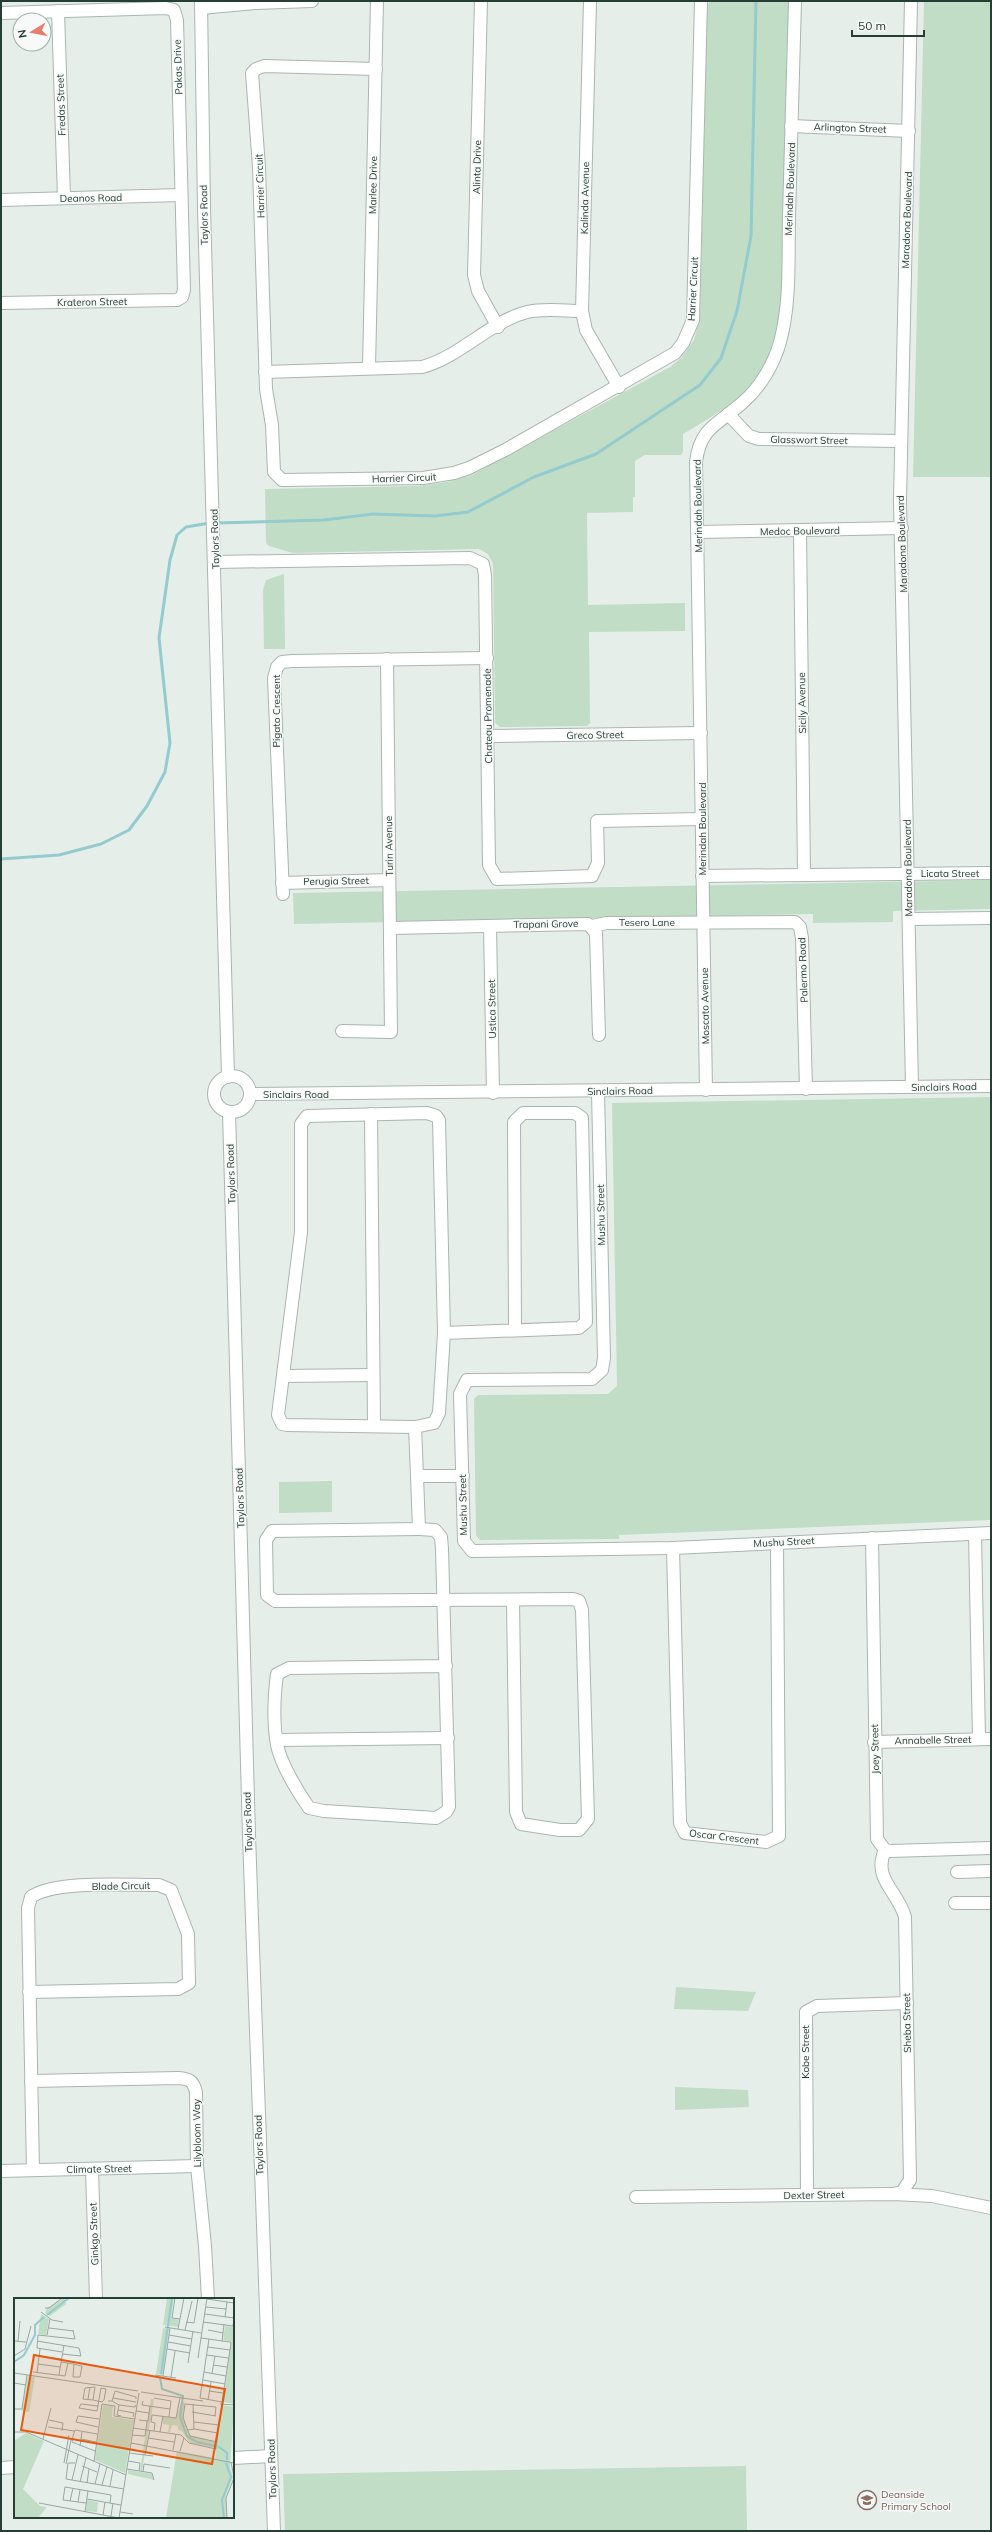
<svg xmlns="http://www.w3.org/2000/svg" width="992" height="2532" viewBox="0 0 992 2532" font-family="Mulish,sans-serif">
<rect width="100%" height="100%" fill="#e6eeea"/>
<g fill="#c1ddc6">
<path d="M 711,1 L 789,2 L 782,313 C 768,382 742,400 683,434 L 683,452 L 681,455 L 645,455 L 635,461 L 635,497 L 633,497 L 633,512 L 587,513 L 588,605 L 685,603 L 685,631 L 589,632 L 590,723 L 587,726 L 500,727 L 495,723 L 493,564 L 488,554 L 479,549 L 293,553 L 269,546 L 266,543 L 265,489 L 417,486 L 447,482 L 472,475 L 670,367 L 680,359 L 694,340 L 700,316 L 707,5 Z"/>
<path d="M 924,1 L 991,1 L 991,477 L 913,477 Z"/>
<path d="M 284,574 L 285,649 L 264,649 L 263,590 L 266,580 Z"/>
<path d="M 991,880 L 991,909 L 893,911 L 893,922 L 813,923 L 813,914 L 294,924 L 293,893 Z"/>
<path d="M 991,1097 L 991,1520 L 619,1535 L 619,1539 L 480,1540 L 476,1535 L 474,1399 L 478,1395 L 608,1394 L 617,1386 L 612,1103 Z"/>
<path d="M 332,1481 L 332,1512 L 279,1513 L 279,1482 Z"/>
<path d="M 676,1987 L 756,1992 L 748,2011 L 674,2009 Z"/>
<path d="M 675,2087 L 748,2090 L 749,2107 L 675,2110 Z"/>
<path d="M 746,2466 L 747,2531 L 285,2531 L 283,2474 Z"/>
</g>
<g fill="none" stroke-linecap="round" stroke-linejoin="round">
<g stroke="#93cbce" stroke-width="3">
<path d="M 216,523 L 324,520 L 373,514 L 435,516 L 468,512 L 534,477 L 596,454 L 700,385 L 721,358 L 737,311 L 751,236 L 756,1"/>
<path d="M 1,859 L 59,855 L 101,844 L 129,830 L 147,806 L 165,772 L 170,743 L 159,638 L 170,560 L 177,535 L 186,527 L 210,523"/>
</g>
<g stroke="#a9b6b0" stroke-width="14">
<g id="minor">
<path d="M 201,1 L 204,208 L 228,1077"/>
<path d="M 481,1 L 474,275 L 478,291 L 498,327"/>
<path d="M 590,1 L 582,311 L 586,330 L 619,387"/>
<path d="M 911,1 L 900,500 L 912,1087"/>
<path d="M 201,8 L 255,3 L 312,1"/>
<path d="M 58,11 L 64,198"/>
<path d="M 1,13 L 166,8 L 174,10 L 177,20 L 184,290 L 182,297 L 177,300 L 1,303"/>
<path d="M 376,69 L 264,66 L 256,69 L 252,73 L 259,167 L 266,389 L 272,425 L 274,472 L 282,480 L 423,478 L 454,473 L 469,468 L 507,449 L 675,353 L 683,343 L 693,320 L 701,1"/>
<path d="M 791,126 L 909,131"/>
<path d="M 1,200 L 181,195"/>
<path d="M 369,368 L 377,1"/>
<path d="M 265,372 L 422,367 C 460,357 489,322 527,312 C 545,308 565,311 582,311"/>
<path d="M 728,414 L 749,436 L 759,439 L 900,441"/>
<path d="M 800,531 L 804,875"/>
<path d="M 698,532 L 902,528"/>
<path d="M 215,562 L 470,558 L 483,564 L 485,575 L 489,865 L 497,879 L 592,876 L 598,863 L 597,821 L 702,819"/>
<path d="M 489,736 L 701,733"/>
<path d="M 702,876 L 991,873"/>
<path d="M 282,883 L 389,880"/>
<path d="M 283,894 L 274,678 L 277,667 L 282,662 L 292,661 L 487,658"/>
<path d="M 909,919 L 991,918"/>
<path d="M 490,926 L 493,1093"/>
<path d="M 592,926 L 607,923 L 795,922 L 800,927 L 802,938 L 806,1089"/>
<path d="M 390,928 L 588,924 L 596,933 L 599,1035"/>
<path d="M 342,1031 L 391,1032 L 387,659"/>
<circle cx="232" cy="1094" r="18"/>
<path d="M 706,1090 L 696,462 C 700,427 719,424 742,403 C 760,388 774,364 780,342 C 791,302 788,257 789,216 C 791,144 793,73 795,1"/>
<path d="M 598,1092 L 604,1358 L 602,1370 L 592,1379 L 467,1380 L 460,1394 L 464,1541 L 472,1551 L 673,1548 L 991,1533"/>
<path d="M 250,1094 L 991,1086"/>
<path d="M 229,1112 L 249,1836 L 274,2531"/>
<path d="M 371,1114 L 374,1424"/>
<path d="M 444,1333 L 579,1328 L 586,1322 L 582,1118 L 575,1113 L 523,1113 L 514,1122 L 515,1330"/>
<path d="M 283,1376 L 372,1375"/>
<path d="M 415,1427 L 434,1423 L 439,1413 L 444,1333 L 439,1120 L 436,1116 L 427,1113 L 307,1116 L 301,1124 L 301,1232 L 278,1415 L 282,1424 L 287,1425 L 415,1427 L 417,1476"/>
<path d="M 419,1529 L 272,1531 L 266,1540 L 267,1595 L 275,1601 L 573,1599 L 579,1601 L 582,1610 L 588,1819 L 579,1830 L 560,1830 L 521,1824 L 516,1812 L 513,1600"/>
<path d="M 975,1534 L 979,1739"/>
<path d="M 872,1538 L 877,1839 L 885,1850 L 890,1851 L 991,1848"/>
<path d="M 673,1548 L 680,1823 L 685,1833 L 766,1842 L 779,1836 L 777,1543"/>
<path d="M 446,1666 L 289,1668 L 277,1674 C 274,1697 273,1722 277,1745 C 281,1764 298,1792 309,1808 L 324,1811 L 436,1818 L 446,1812 L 449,1807 L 442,1549 L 441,1537 L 435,1530 L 419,1529 L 417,1476 L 463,1476"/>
<path d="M 277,1740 L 448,1738"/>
<path d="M 874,1742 L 991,1739"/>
<path d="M 885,1850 C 872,1879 898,1891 905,1917 L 910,2180 L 902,2192 L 893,2194"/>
<path d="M 957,1872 L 991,1871"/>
<path d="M 955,1903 L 991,1903"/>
<path d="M 29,1992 L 178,1989 L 189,1983 L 188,1934 L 171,1890 L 159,1885 C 127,1885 55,1880 31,1897 L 28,1908 L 33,2170"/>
<path d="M 31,2081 L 178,2078 C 189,2079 193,2080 196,2092 L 197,2166 L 205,2246 L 208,2299"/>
<path d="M 92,2169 L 96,2299"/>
<path d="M 1,2171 L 197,2166"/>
<path d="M 807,2195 L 806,2012 L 817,2006 L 907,2003"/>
<path d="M 636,2197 L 893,2194 L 932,2196 L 991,2208"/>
<path d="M 233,2458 L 271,2456"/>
<path d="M 1,2468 L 15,2467"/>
</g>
</g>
<use href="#minor" stroke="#fff" stroke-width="12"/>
</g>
<defs>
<g id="school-ring" transform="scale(1)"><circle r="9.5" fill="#f7faf8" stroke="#8d6e63" stroke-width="1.5"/><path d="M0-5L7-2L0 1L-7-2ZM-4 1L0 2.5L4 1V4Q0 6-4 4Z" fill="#8d6e63"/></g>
</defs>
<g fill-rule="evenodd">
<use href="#school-ring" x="867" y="2500"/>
</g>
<g text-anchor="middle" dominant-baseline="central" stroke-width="3" stroke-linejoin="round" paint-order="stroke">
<g font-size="10" fill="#263f36" stroke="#f7faf8">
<text transform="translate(178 67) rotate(-92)">Pakas Drive</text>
<text transform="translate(61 105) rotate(-92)">Fredas Street</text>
<text transform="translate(850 128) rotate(2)">Arlington Street</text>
<text transform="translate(477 167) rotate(-89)">Alinta Drive</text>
<text transform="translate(373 185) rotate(-89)">Marlee Drive</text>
<text transform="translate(260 186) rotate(-92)">Harrier Circuit</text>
<text transform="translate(790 189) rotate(-88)">Merindah Boulevard</text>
<text transform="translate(91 198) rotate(-1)">Deanos Road</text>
<text transform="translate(585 198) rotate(-89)">Kalinda Avenue</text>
<text transform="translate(204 215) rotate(-91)">Taylors Road</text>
<text transform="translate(907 220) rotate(-88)">Maradona Boulevard</text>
<text transform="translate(693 289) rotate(-87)">Harrier Circuit</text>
<text transform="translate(92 302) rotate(-1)">Krateron Street</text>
<text transform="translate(809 440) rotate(1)">Glasswort Street</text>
<text transform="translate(404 478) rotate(-2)">Harrier Circuit</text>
<text transform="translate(698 506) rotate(-91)">Merindah Boulevard</text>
<text transform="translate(800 531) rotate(-1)">Medoc Boulevard</text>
<text transform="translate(215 539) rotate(-92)">Taylors Road</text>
<text transform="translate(902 544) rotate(-92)">Maradona Boulevard</text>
<text transform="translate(802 703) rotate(-91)">Sicily Avenue</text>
<text transform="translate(276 711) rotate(-90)">Pigato Crescent</text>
<text transform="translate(488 716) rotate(-91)">Chateau Promenade</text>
<text transform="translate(595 735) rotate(-1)">Greco Street</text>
<text transform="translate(702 829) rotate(-90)">Merindah Boulevard</text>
<text transform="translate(389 846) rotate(-91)">Turin Avenue</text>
<text transform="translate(908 868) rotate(-91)">Maradona Boulevard</text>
<text x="950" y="873">Licata Street</text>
<text transform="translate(336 881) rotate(-1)">Perugia Street</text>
<text x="647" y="922">Tesero Lane</text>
<text transform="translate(546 924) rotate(-1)">Trapani Grove</text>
<text transform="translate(803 970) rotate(-92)">Palermo Road</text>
<text transform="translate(705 1006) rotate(-91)">Moscato Avenue</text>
<text transform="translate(492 1009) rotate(-91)">Ustica Street</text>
<text transform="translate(944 1087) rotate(-1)">Sinclairs Road</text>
<text transform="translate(620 1091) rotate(-1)">Sinclairs Road</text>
<text x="296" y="1094">Sinclairs Road</text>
<text transform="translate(231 1174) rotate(-92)">Taylors Road</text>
<text transform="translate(601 1215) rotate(-91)">Mushu Street</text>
<text transform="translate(240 1498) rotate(-92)">Taylors Road</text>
<text transform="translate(463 1505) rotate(-91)">Mushu Street</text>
<text transform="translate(784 1542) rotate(-3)">Mushu Street</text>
<text transform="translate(933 1740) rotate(-1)">Annabelle Street</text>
<text transform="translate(875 1749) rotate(-91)">Joey Street</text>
<text transform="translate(248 1822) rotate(-92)">Taylors Road</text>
<text transform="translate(724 1837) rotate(7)">Oscar Crescent</text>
<text transform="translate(121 1886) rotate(-1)">Blade Circuit</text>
<text transform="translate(907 2023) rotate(-91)">Sheba Street</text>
<text transform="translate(805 2052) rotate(-90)">Kobe Street</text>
<text transform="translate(197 2133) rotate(-91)">Lilybloom Way</text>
<text transform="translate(259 2145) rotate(-92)">Taylors Road</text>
<text transform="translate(99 2169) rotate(-1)">Climate Street</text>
<text transform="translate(814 2195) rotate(-1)">Dexter Street</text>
<text transform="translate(94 2234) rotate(-92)">Ginkgo Street</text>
<text transform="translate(272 2469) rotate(-92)">Taylors Road</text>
</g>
<g font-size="10" fill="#785e54" stroke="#f7faf8" text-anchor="start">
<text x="881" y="2494">Deanside<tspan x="881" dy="12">Primary School</tspan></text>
</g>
</g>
<g transform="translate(14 2298)">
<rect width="220" height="220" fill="#e6eeea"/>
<path d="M 50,0 L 52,6 L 36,18 L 31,15 L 33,10 ZM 153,0 L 160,0 L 157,20 L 165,22 L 164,29 L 149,27 ZM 27,16 L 35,21 L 32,37 L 24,36 ZM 220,25 L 220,106 L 209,104 L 217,44 L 209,42 L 211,28 L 219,29 ZM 149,30 L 155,31 L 149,77 L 142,76 ZM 13,78 L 21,79 L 15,114 L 8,113 ZM 137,101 L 140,101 L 128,173 L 126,172 ZM 167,104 L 171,104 L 169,116 L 175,137 L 201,144 L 201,150 L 176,145 L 168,133 L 164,132 L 164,128 L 158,127 L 156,134 L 154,134 L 155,127 L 149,126 L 149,119 L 162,120 ZM 89,107 L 99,108 L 98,119 L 120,122 L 111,175 L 81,162 ZM 208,107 L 220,109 L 216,169 L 219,179 L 212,198 L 213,220 L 152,220 L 163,153 L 201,160 ZM 12,135 L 30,143 L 9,191 L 26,208 L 33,209 L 24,220 L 0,220 L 0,143 ZM 114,172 L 138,176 L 140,182 L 114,176 ZM 73,202 L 84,204 L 83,214 L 72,213 Z" fill="#c1ddc6"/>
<path fill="none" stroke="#93cbce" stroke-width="2" d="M 33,17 L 55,0M 0,64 L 10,57 L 21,37 L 21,27 L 30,19M 147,76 L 158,0M 146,79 L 148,91 L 169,98 L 166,119 L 173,138 L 183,144 L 201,148M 204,148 L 213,155 L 213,162M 210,220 L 208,202 L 217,179 L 212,165"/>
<path fill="none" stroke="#99a8a2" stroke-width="1" d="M 161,0 L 158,20 L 166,21M 193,1 L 220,5M 192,9 L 212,11M 31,10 L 35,10 L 48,0M 27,14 L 38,22 L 49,24M 191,16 L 220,20M 211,19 L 213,4M 172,24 L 180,25 L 184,0M 189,24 L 219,28 L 220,21M 151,29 L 187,35M 35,30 L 60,33M 164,31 L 170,0M 171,32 L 178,3M 194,32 L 209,35M 33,37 L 36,21M 155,37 L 178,41M 187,40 L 195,41 L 208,43 L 216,44 L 217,45 L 208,104 L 186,100 L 195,41M 0,43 L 12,44M 4,43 L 6,23M 23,43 L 65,50 L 67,58 L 48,56M 208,43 L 210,26M 154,44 L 177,48M 194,49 L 216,52M 153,51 L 176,55M 48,54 L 23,50 L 24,37 L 61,41 L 59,33M 193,57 L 214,60M 0,58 L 11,51 L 17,28M 25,58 L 47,61M 184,60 L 193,0M 47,64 L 60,66 L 67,68 L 68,68 L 66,79 L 59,79 L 60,66M 174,65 L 179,33M 24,66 L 46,69M 199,67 L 213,69M 19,74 L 51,78 L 54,65M 190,74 L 212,78M 0,75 L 124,93M 23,75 L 26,51M 198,75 L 201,58M 45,77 L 50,47M 141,77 L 162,80M 149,78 L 156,30M 157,79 L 161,53M 189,82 L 211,86M 0,85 L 12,87M 195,93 L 209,95M 127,94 L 189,103M 99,100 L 122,104M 140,100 L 157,103 L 155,119M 74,101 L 76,89M 79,102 L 81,89 L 71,90 L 69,101 L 79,102 L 88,104 L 90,102M 194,102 L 197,84M 94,103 L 98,103 L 101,93 L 122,99 L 122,101M 98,103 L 105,107 L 121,109 L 122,107M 129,103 L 128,107 L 156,111M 179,106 L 180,131M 206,106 L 220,107M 105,107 L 103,117 L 107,118M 84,108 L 67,106 L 65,110 L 83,113 L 87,90 L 92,91 L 90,102M 0,111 L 8,111 L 13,77M 104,112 L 120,115 L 119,119M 122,113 L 135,115M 178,114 L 202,118M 201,118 L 202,109 L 171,106 L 169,120 L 176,138 L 203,144M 35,122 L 49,125 L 48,133M 125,122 L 134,123 L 136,108M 180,124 L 205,127M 34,129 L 60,133M 84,129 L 62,124 L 64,118 L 85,121M 119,130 L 167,137 L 175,145 L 202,151 L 208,106M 174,132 L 180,131 L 204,135M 140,133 L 141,125 L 137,124 L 138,117 L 162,120 L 166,100M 0,134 L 12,134 L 112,177M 146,134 L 149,118M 118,137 L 131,138 L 133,123M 134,140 L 160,144M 29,141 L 37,110M 67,141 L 82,144M 220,143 L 220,157M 117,145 L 220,165M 66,148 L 68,134M 159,152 L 162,136M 81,153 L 58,144 L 59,138 L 61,132 L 83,136M 166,153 L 170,140M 115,155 L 139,158M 131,157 L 136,132M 114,163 L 126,165 L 125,173M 80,164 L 88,106 L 101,108 L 100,118 L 121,121M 217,164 L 220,179M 50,165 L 55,137M 61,165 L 54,165 L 52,181 L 110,191M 52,166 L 57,142M 68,168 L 83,174M 113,171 L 138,175 L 140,182M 129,174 L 130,166 L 156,170M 58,182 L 64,157M 66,184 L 72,160M 73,185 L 75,171M 81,186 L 86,166M 88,187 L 93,169M 96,188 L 99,172M 73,201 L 107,207M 56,203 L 59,190M 64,204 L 66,192M 25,205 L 105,220M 72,205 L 49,202 L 51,189 L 97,197 L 96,205M 71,214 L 74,193M 106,214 L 119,216M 89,217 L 91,204M 97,218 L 99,205M 105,220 L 125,95M 213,220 L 212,200 L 220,180"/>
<path fill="#e8590c" fill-opacity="0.15" stroke="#e8590c" stroke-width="2" d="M 20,57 L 211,91 L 198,166 L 7,132 Z"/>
<rect width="220" height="220" fill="none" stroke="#263f36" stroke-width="2"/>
</g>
<rect width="992" height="2532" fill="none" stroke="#263f36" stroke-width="4"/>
<g transform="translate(32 32) rotate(260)"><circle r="19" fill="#f7faf8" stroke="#a3afaa"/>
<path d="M0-3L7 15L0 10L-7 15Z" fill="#e77d6b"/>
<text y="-6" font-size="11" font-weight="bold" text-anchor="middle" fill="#263f36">N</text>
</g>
<path d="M852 30v6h72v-6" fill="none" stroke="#263f36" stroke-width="2"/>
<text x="858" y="30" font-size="12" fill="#263f36" stroke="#f7faf8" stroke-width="3" paint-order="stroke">50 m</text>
</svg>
